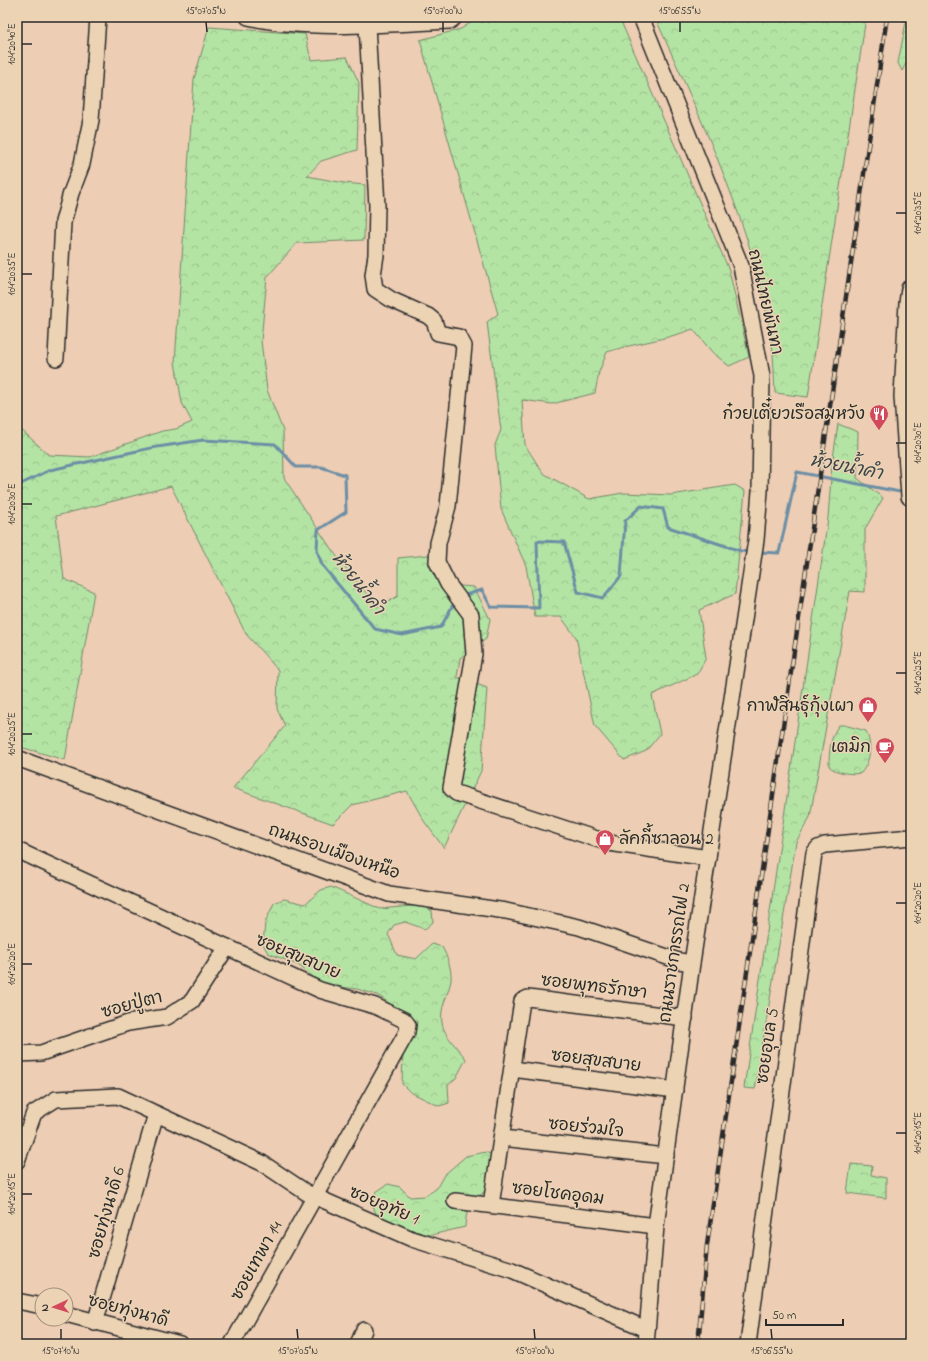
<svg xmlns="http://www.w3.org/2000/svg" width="928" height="1361" viewBox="0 0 928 1361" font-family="'Indie Flower','Playpen Sans Thai',sans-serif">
<defs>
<pattern id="forest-crowns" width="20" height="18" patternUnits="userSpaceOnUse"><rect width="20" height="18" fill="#b4e4a4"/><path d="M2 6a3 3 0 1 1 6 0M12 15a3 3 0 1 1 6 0" fill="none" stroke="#9bc48d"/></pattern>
</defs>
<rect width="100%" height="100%" fill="#edcdb4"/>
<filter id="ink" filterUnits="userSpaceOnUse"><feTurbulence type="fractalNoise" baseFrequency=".025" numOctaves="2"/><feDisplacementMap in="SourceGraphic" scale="8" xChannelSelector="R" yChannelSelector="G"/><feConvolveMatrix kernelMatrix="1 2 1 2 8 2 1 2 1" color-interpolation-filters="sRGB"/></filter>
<g filter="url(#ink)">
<g fill="url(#forest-crowns)" stroke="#708868">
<path d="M 479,17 L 619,17 L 729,270 L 749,357 L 729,366 L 712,352 L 693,329 C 665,340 635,343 607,352 L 599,372 L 595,393 L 552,404 L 522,400 L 525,445 L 543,473 L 589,499 L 623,493 L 671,495 L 735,485 L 745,491 L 735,594 L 699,610 L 706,658 L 697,674 L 652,695 L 660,734 L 646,751 L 624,760 L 595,726 L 576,637 L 561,617 L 535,617 L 526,566 L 501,509 L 495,445 L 501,430 L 487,322 L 498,314 L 420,40 L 461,29 Z"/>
<path d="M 655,17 L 866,17 L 808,397 L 775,393 C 774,377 774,360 772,344 C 756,232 701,120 655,17 Z"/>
<path d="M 907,17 L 911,17 L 911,54 L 902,71 L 898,63 Z"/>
<path d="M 209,27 L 305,34 L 311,60 L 347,57 L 359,83 L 357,150 L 321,161 L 307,176 L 344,183 L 365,185 L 364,240 L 297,243 L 267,277 L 261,341 L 267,390 L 283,431 L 284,478 L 332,550 L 359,585 L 379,607 L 398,596 L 398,558 L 428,555 L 461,586 L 474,587 L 490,619 L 486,639 L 460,658 L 457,677 L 487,688 L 481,771 L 444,848 L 424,821 L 407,791 L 352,805 L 333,824 L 233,788 L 285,726 L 277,709 L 278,670 L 246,634 L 171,486 L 56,516 L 64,579 L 94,592 L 65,760 L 17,746 L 17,426 L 49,455 L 90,457 L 162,431 L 176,429 L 192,422 L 182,403 L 175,362 L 194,79 Z"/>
<path d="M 838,424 L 858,432 L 857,478 L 883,498 L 865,529 L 865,592 L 850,591 L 810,817 L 796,842 L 755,1089 L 744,1088 L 828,518 L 832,465 Z"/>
<path d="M 839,725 L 844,725 L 866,731 C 872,744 871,761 861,773 C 853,775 835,773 829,766 C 829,753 830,736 839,725 Z"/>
<path d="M 331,887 L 380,909 L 422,905 L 432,911 L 433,922 L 425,929 L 405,922 L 394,925 L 388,934 L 397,955 L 416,959 L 432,944 L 442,947 C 447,956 452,969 451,980 C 449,994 439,1008 442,1023 C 444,1036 458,1048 466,1059 L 456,1078 L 448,1085 L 449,1103 L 439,1106 L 410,1092 L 402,1084 L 403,1052 L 413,1035 L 414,1019 L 377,995 L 357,989 L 324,985 L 298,965 L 268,953 L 263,944 L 265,923 L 274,903 L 284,899 L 305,904 L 321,890 Z"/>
<path d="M 486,1152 L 496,1158 L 489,1189 C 472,1200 466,1207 465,1227 L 431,1235 L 400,1228 L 377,1216 L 373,1206 L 376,1192 L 388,1184 L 400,1187 L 410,1197 L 425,1196 L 436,1189 L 444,1175 L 466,1156 Z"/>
<path d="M 851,1164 L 872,1166 L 871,1175 L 886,1178 L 886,1198 L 847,1193 Z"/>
</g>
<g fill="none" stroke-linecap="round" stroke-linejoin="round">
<g stroke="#6c8ea5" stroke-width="3">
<path d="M 17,486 L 50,470 L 151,448 L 203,440 L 275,444 L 296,467 L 321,467 L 345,475 L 346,512 L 318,530 L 317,550 L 322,565 L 375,629 L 402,635 L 441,627 L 455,601"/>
<path d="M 759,552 L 779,553 L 797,472 L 905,493"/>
<path d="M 462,596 L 482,590 L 491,607 L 539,608 L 537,541 L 564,542 L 578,592 L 603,598 L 621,576 L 625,521 L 641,506 L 663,509 L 668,527 L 741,551 L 750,552"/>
</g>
<g stroke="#2b2b2b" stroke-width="18">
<g id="minor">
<path d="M 248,17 C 310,31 386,24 450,21 L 455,17"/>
<path d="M 641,17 L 741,266 L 762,376 L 760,491 L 756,540 L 692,963 L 656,1226 L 646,1344"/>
<path d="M 367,25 L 377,206 L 376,255 L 373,275 L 375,289 L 392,300 L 428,316 L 434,321 L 438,333 L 459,337 L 464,346 L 448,506 L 438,543 L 437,562 L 448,584 L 471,615 L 474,654 L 451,788 L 456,793 L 609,843 L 708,858"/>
<path d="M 56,358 L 63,222 L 71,193 L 82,164 L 91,120 L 98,17"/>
<path d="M 17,758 L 389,894 L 506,911 L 579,927 L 679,961 L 692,963"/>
<path d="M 17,850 L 320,990 L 375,1006 L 404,1020 L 408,1025 L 407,1032 L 232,1344"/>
<path d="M 17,1054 L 41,1053 L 128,1023 L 167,1017 L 192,1001 L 227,947"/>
<path d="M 512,1069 L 675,1090"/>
<path d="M 502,1138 L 666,1156"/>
<path d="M 17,1161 L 34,1113 L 56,1099 L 118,1096 L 262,1163 L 307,1193 L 412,1239 L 512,1270 L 646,1329"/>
<path d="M 455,1201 L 656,1226"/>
<path d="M 491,1205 L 522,1001 L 528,998 L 685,1018"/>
<path d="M 17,1301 L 42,1306"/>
<path d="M 66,1314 L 180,1344"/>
<path d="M 95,1323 L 156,1114"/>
<path d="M 358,1344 L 364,1330"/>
<path d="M 748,1344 L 814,853 L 818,848 L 825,845 L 911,837"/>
</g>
</g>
<g stroke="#2b2b2b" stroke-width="22">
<path id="major" d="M 911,289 L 909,303 L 904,396 L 911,496"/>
</g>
<use href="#minor" stroke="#ecd3b4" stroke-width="15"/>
<use href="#major" stroke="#ecd3b4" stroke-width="19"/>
<g stroke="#2b2b2b" stroke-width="4.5">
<path id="rail" d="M 698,1344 L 707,1245 L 887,17"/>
</g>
<use href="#rail" stroke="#ecd3b4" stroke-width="3" stroke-dasharray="9" stroke-linecap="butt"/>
</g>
</g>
<path fill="none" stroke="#2b2b2b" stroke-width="1.5" d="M 206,22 L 207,32M 443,22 L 443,32M 680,22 L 680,32M 22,44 L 32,44M 896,213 L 906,213M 22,274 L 32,274M 896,443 L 906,443M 22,504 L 32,504M 896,673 L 906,673M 22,734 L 32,734M 896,903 L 906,903M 22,964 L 32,964M 896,1133 L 906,1133M 22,1194 L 32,1194M 61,1329 L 61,1339M 297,1329 L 298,1339M 534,1329 L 535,1339M 771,1329 L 772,1339"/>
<defs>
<g id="restaurant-pin" transform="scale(1)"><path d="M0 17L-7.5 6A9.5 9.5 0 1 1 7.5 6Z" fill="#d1495b" stroke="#ecd3b4"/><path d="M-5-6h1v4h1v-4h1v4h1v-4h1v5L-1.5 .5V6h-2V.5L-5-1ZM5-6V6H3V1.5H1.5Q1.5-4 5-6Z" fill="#fff"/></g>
<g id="shop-pin" transform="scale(1)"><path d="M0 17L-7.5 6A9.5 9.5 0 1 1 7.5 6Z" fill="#d1495b" stroke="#ecd3b4"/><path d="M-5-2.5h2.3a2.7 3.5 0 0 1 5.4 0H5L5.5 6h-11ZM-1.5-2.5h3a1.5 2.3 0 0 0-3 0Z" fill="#fff"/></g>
<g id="cafe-pin" transform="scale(1)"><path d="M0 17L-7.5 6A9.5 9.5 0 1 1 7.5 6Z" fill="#d1495b" stroke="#ecd3b4"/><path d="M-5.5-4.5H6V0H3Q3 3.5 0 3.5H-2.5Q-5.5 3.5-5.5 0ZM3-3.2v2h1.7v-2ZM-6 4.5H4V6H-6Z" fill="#fff"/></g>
</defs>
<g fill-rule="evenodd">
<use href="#restaurant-pin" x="879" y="414"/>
<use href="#shop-pin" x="868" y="706"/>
<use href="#cafe-pin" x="885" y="747"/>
<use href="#shop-pin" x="605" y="839"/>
</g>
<g text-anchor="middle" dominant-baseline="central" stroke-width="3" stroke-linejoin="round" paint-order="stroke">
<g font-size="17" fill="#2b2b2b" stroke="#ecd3b4">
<text transform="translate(765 302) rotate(77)">ถนนไทยพันทา</text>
<text transform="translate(334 852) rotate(19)">ถนนรอบเมืองเหนือ</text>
<text transform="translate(675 953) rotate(-82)">ถนนราชการรถไฟ 2</text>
<text transform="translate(298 957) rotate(23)">ซอยสุขสบาย</text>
<text transform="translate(594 987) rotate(7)">ซอยพุทธรักษา</text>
<text transform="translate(132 1005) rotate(-15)">ซอยปู่ตา</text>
<text transform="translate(768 1046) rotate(-82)">ซอยอุบล 5</text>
<text transform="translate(596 1061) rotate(7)">ซอยสุขสบาย</text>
<text transform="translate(586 1128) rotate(6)">ซอยร่วมใจ</text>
<text transform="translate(558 1194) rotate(7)">ซอยโชคอุุดม</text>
<text transform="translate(384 1206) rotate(23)">ซอยอุทัย 1</text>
<text transform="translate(107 1213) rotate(-74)">ซอยทุ่งนาดี 6</text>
<text transform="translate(257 1261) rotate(-61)">ซอยเทพา 14</text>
<text transform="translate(128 1311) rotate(15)">ซอยทุ่งนาดี</text>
</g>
<g font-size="17" fill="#2b2b2b" stroke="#ecd3b4" text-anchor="end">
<text x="865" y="414">ก๋วยเตี๋ยวเรือสมหวัง</text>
<text x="854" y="706">กาฬสินธุ์กุ้งเผา</text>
<text x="871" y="747">เตมิก</text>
<text x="619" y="839" text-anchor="start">ลัคกี้ซาลอน 2</text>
</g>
<g font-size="18" font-style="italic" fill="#3b444a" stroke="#ecd3b4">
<text transform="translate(846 468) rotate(11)">ห้วยน้ำคำ</text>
<text transform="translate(357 584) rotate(52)">ห้วยน้ำคำ</text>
</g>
</g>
<rect width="928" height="1361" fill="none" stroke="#ecd3b4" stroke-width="44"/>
<g transform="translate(54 1307) rotate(266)"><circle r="19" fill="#ecd3b4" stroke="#9f907d"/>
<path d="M0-3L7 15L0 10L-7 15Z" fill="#d1495b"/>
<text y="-6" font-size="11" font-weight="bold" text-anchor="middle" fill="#2b2b2b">N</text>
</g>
<path d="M766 1319v6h77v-6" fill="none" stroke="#2b2b2b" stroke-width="2"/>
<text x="772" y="1319" font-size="12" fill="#2b2b2b" stroke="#ecd3b4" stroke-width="3" paint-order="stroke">50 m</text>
<rect x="22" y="22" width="884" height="1317" fill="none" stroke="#2b2b2b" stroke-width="1.5"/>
<g font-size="10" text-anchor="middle" fill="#2b2b2b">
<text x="206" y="14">15°07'05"N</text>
<text x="443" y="14">15°07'00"N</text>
<text x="680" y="14">15°06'55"N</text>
<text transform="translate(11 44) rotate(-90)" y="4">104°20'40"E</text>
<text transform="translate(917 213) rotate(-90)" y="4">104°20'35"E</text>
<text transform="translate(11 274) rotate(-90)" y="4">104°20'35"E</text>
<text transform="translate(917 443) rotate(-90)" y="4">104°20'30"E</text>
<text transform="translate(11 504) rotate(-90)" y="4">104°20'30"E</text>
<text transform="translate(917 673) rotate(-90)" y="4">104°20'25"E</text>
<text transform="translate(11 734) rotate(-90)" y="4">104°20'25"E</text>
<text transform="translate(917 903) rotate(-90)" y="4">104°20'20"E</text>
<text transform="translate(11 964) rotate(-90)" y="4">104°20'20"E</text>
<text transform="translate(917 1133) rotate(-90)" y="4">104°20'15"E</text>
<text transform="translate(11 1194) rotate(-90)" y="4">104°20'15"E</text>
<text x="61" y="1354">15°07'10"N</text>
<text x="298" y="1354">15°07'05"N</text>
<text x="535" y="1354">15°07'00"N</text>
<text x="772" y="1354">15°06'55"N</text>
</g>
</svg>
